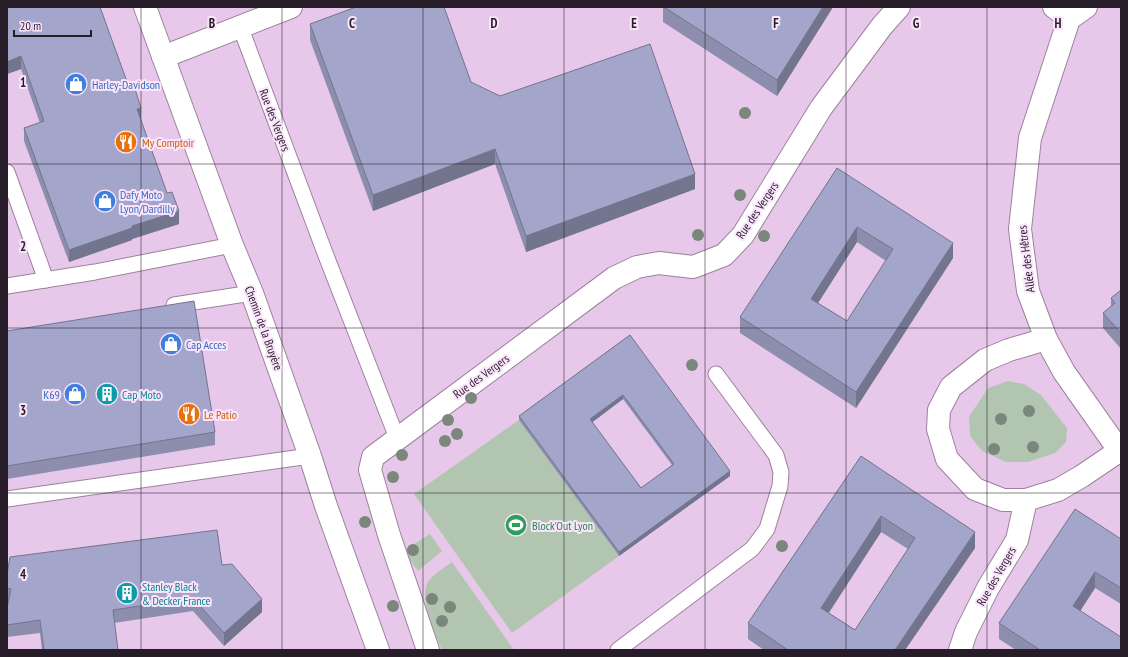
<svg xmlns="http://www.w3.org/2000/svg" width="1128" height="657" viewBox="0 0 1128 657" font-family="'PT Sans Narrow',sans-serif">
<rect width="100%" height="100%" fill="#f1d5f2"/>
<rect fill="#e8c8ea" x="7" y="7" width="1114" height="643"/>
<g fill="#b2c5b1">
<path d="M 1008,381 L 1024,384 L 1041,395 L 1067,428 L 1066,442 L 1055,453 L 1028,462 L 1006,462 L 982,451 L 970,436 L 969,417 L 988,388 Z"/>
<path d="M 519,420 L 619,556 L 512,633 L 414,494 Z"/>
<path d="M 430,534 L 442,551 L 418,571 L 403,551 Z"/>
<path d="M 452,562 L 514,650 L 442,650 C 435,633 416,595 430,579 C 436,573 445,567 452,562 Z"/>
</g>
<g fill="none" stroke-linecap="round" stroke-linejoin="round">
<g stroke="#9c829d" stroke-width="17">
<g id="service">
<path d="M 240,26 L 325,253 L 397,438"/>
<path d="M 7,172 L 46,280"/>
<path d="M 7,286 L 95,272 L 232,245"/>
<path d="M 174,305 L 252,293"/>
<path d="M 7,499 L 310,456"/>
<path d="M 618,650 L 752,549 L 767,529 L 780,486 L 781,472 L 776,455 L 716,374"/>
</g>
</g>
<g stroke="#9c829d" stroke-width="24">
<g id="minor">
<path d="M 1054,7 L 1069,19"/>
<path d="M 1086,7 L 1069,19 L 1030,138 L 1020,229 L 1028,291 L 1046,339 L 1064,372 L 1121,453"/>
<path d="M 163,57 L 291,7"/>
<path d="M 1046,339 L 1009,350 L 985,360 L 951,387 L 939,410 L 938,429 L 947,459 L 975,489 L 1003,500 L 1026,500 L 1058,490 L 1082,476 L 1119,451"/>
<path d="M 428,650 L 389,535 L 370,470 L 373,457 L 614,278 L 637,267 L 659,263 L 693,267 L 724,255 L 743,235 L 821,108 L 882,26 L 899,7"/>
<path d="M 960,650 L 966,632 L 988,588 L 1017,540 L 1026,500"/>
</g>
</g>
<g stroke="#9c829d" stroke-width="24">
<path id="secondary" d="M 145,7 L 232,245 L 252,293 L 310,456 L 326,506 L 378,650"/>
</g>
<use href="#service" stroke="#fff" stroke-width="15"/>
<use href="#minor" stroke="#fff" stroke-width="22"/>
<use href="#secondary" stroke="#fff" stroke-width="22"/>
</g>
<g fill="#7b867d">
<circle cx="745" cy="113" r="6"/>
<circle cx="740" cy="195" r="6"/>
<circle cx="698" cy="235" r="6"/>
<circle cx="764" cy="236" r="6"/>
<circle cx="692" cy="365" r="6"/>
<circle cx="471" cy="398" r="6"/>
<circle cx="1029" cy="411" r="6"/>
<circle cx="1001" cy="419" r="6"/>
<circle cx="448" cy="420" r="6"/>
<circle cx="457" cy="434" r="6"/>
<circle cx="445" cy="441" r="6"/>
<circle cx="1033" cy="447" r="6"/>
<circle cx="994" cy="449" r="6"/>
<circle cx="402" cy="455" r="6"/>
<circle cx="393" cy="477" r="6"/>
<circle cx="365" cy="522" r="6"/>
<circle cx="782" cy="546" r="6"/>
<circle cx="413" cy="550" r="6"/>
<circle cx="432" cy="599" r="6"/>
<circle cx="393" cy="606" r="6"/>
<circle cx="450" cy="607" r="6"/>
<circle cx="442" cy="621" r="6"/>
</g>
<g fill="#8d8eae" fill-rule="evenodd">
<path d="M 7,7 L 141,121 L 167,193 L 179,224 L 132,239 L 132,240 L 69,262 L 24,141 L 24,128 L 40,123 L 21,69 L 7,74 Z"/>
<path d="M 663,7 L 833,7 L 777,96 L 663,22 Z"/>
<path d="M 310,24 L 695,189 L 526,252 L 495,164 L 373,211 L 310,40 Z"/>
<path d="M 837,168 L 953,258 L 856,408 L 740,333 L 740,317 ZM 857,242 L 886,261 L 847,321 L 818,303 Z"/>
<path d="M 1121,290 L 1121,349 L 1103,328 L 1103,313 L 1111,306 L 1111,298 Z"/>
<path d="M 7,331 L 215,432 L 215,445 L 7,479 Z"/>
<path d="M 630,335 L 730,476 L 619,556 L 519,420 L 519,416 ZM 623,399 L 672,465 L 641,488 L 592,422 Z"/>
<path d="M 861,456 L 975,548 L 905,650 L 764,650 L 748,639 L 748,623 ZM 881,532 L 908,549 L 855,630 L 829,613 Z"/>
<path d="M 1121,539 L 1121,604 L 1095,588 L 1080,611 L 1121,650 L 1016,650 L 999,639 L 999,623 Z"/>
<path d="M 222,565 L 262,612 L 224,646 L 193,611 L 114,623 L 118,650 L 42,650 L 40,633 L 7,637 L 7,608 L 8,601 L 7,601 L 7,574 Z"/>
</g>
<g fill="#73748d">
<path d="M 823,7 L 833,7 L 777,96 L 777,80 Z"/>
<path d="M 21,56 L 21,69 L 7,74 L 7,62 Z"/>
<path d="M 141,108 L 141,121 L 137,109 Z"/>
<path d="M 495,149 L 495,164 L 373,211 L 373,195 Z"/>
<path d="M 695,174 L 695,189 L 526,252 L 526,236 Z"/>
<path d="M 179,211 L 179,224 L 132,239 L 132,240 L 69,262 L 69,250 L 132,226 Z"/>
<path d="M 857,227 L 857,242 L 811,314 L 811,299 Z"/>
<path d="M 953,243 L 953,258 L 856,408 L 856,392 Z"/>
<path d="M 623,395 L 623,399 L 590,424 L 590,419 Z"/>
<path d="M 730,471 L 730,476 L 619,556 L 619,552 Z"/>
<path d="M 881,516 L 881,532 L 821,624 L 821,608 Z"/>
<path d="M 975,532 L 975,548 L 905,650 L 895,650 Z"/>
<path d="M 1095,572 L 1095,588 L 1073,622 L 1073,606 Z"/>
<path d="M 262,599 L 262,612 L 224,646 L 224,633 Z"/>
</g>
<g fill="#a4a5ca" stroke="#73748d" fill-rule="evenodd">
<path d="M 7,7 L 100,7 L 130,90 L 135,89 L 141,108 L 137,109 L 167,193 L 172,192 L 179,211 L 132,226 L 132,228 L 69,250 L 24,128 L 44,121 L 21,56 L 7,62 Z"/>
<path d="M 356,7 L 444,7 L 471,82 L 500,96 L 650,44 L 695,174 L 526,236 L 495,149 L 373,195 L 310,24 Z"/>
<path d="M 664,7 L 823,7 L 777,80 Z"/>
<path d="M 837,168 L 953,243 L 856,392 L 740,317 ZM 857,227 L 893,249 L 847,321 L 811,299 Z"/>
<path d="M 1121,290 L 1121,333 L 1103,313 L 1115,303 L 1111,298 Z"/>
<path d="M 194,301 L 215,432 L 7,466 L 7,331 Z"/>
<path d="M 630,335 L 730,471 L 619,552 L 519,416 ZM 623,395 L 674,464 L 641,488 L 590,419 Z"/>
<path d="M 861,456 L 975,532 L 895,650 L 788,650 L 748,623 ZM 881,516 L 915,538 L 855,630 L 821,608 Z"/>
<path d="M 1075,509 L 1121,539 L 1121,588 L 1095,572 L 1073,606 L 1121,637 L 1121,650 L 1040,650 L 999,623 Z"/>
<path d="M 217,530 L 222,565 L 232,564 L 262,599 L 224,633 L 193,598 L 113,610 L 118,650 L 44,650 L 40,620 L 7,625 L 7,608 L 11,589 L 7,588 L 7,574 L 10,557 Z"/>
</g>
<path fill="none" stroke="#271d28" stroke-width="1" stroke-opacity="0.55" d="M 141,7 L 141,650M 282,7 L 282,650M 423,7 L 423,650M 564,7 L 564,650M 705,7 L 705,650M 846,7 L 846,650M 987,7 L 987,650M 7,164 L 1121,164M 7,328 L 1121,328M 7,493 L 1121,493"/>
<defs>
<g id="shop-disc" transform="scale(1.15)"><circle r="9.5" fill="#3f7fe0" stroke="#fbe5fc"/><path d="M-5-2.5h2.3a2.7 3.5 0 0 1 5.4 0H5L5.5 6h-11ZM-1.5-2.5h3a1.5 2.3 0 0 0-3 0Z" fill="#fff"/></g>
<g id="restaurant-disc" transform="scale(1.15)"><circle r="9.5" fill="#e8710a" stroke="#fbe5fc"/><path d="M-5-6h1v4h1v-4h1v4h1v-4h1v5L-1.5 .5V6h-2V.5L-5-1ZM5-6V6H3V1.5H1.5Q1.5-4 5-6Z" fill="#fff"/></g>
<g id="building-disc" transform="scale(1.15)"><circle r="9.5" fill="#0f9aa8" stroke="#fbe5fc"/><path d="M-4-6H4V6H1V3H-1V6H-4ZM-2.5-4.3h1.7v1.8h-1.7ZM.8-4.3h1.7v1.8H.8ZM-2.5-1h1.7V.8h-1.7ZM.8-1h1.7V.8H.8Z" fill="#fff"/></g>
<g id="stadium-disc" transform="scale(1.15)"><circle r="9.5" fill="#2e9e5b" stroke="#fbe5fc"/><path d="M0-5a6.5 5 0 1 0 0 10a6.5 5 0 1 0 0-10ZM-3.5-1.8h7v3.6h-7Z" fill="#fff"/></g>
</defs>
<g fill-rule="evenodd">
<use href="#shop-disc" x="76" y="84"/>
<use href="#restaurant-disc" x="126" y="142"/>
<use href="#shop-disc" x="105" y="201"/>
<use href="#shop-disc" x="171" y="344"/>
<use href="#shop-disc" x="75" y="394"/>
<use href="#building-disc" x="107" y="394"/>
<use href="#restaurant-disc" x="189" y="414"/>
<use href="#stadium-disc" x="516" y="525"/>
<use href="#building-disc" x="127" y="593"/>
</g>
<g text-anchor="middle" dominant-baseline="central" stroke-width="4" stroke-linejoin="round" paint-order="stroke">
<g font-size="12" fill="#366cbe" stroke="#fbe5fc" text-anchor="start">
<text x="92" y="84">Harley-Davidson</text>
<text x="120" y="194">Dafy Moto<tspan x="120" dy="14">Lyon/Dardilly</tspan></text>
<text x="186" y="344">Cap Acces</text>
<text x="60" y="394" text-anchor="end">K69</text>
</g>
<g font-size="12" fill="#271d28" stroke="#fbe5fc">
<text transform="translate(275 120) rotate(69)">Rue des Vergers</text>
<text transform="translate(757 210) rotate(-56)">Rue des Vergers</text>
<text transform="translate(1026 259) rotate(-97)">Allée des Hêtres</text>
<text transform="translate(264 328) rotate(70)">Chemin de la Bruyère</text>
<text transform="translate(481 376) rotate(-36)">Rue des Vergers</text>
<text transform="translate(996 576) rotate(-60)">Rue des Vergers</text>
</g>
<g font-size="12" fill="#c56008" stroke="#fbe5fc" text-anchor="start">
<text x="142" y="142">My Comptoir</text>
<text x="204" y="414">Le Patio</text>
</g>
<g font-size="12" fill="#0d838f" stroke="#fbe5fc" text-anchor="start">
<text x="122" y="394">Cap Moto</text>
<text x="142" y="586">Stanley Black<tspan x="142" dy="14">&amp; Decker France</tspan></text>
</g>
<g font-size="12" fill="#27864d" stroke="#fbe5fc" text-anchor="start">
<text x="532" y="525">Block'Out Lyon</text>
</g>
</g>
<g font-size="13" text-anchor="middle" font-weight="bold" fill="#271d28" stroke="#fbe5fc" stroke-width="4" stroke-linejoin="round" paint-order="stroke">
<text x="212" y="28">B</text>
<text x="352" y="28">C</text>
<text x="494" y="28">D</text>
<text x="634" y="28">E</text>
<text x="776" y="28">F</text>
<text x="916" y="28">G</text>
<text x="1058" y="28">H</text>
<text x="23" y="87">1</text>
<text x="23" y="251">2</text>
<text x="23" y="415">3</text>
<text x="23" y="579">4</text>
</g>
<rect width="1128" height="657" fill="none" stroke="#271d28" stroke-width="16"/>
<path d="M14 30v6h77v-6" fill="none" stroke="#271d28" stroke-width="2"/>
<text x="20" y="30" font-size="12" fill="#271d28" stroke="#fbe5fc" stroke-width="3" paint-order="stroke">20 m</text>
</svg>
